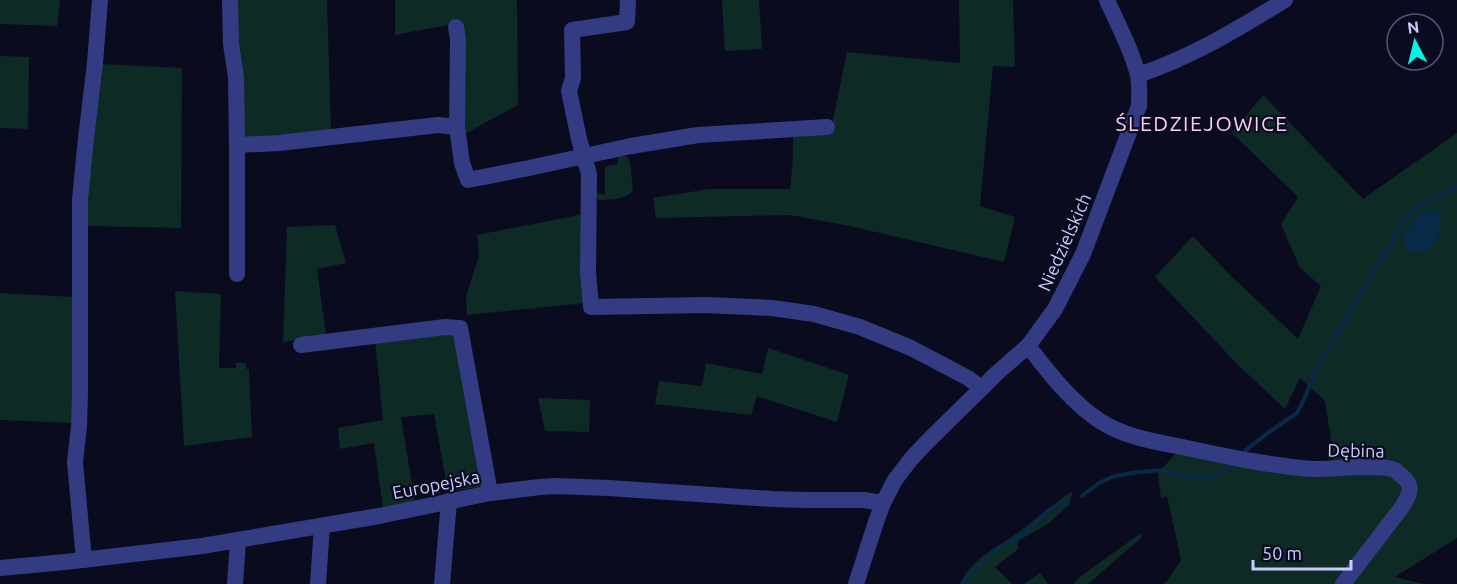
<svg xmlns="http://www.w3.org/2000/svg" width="1457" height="584" viewBox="0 0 1457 584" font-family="Ubuntu,sans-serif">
<rect width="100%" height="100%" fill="#0b0b20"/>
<g fill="#0e2a25">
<path d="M 0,0 L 60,0 L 57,26 L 0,24 Z"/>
<path d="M 236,0 L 327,0 L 331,131 L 245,138 Z"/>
<path d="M 395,0 L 517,0 L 518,105 L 463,135 L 463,22 L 395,35 Z"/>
<path d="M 722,0 L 759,0 L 762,49 L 725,51 Z"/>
<path d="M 959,0 L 1013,0 L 1015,67 L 993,66 L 980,206 L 1015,217 L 1004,262 L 850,226 L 790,215 L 656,218 L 653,198 L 709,189 L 790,189 L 793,158 L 793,137 L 830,134 L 847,52 L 960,63 Z"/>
<path d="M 0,56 L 29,57 L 28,129 L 0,128 Z"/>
<path d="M 101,64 L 182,68 L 181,228 L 87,226 L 88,189 Z"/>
<path d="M 1263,95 L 1363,199 L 1457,133 L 1457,538 L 1395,577 L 1424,584 L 1163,584 L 1167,581 L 1181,560 L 1167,496 L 1161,498 L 1158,473 L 1178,451 L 1270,471 L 1334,460 L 1325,401 L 1300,378 L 1285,409 L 1238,365 L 1155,277 L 1193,236 L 1229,274 L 1298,339 L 1321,286 L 1300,268 L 1281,224 L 1298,197 L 1232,133 Z"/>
<path d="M 622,154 L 628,158 L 630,163 L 633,190 C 627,200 611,199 599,200 L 595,196 L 594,192 L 605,195 L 605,169 L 606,166 L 618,164 L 618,159 Z"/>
<path d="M 584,214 L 586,303 L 467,315 L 466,296 L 479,256 L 477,235 Z"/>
<path d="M 335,225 L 346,263 L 317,269 L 326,335 L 283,342 L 287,227 Z"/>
<path d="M 175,291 L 221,294 L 219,368 L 236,368 L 236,363 L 246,363 L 246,369 L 249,369 L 252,437 L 184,446 Z"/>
<path d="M 0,293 L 74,297 L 74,423 L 0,420 Z"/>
<path d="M 452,333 L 456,338 L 484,486 L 448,492 L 434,414 L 401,417 L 415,502 L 383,508 L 374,443 L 340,449 L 338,428 L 383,420 L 375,340 Z"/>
<path d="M 768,348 L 849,375 L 837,422 L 757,396 L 751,415 L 655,404 L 659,381 L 702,386 L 706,363 L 762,374 Z"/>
<path d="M 538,398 L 590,400 L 589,432 L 545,431 Z"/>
<path d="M 1073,491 L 1069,505 L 1049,523 L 1018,541 L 1018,549 L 995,567 L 1012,584 L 960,584 C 971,558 999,547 1020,531 C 1038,518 1054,502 1073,491 Z"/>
<path d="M 1141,533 L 1141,538 L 1088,584 L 1073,584 L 1081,576 Z"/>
<path d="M 1040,573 L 1048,584 L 1024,584 Z"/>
</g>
<path fill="#092a46" d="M 1430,209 L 1437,211 L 1442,219 C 1438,240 1434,255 1409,252 L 1405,246 L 1403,237 C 1410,227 1417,212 1430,209 Z"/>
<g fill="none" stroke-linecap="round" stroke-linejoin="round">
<g stroke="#092a46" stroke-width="4">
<path d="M 1242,456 L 1246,450 L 1269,432 L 1297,413 L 1304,400 L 1315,372 L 1377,265 L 1392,243 L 1403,223 L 1415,208 L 1457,186"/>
<path d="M 1082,496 L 1099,483 L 1112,477 L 1131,473 L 1161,470 L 1185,477 L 1212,477 L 1236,464"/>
<path d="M 962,584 L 972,571 L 998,549 L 1021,536 L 1048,511 L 1067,500"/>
</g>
<g stroke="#333c82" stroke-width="16">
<path d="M 230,0 L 231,44 L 236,77 L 237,145"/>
<path d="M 628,0 L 627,22 L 572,30 L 573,78 L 569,91 L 579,139 L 589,174 L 588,272 L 591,307 L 707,305 L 772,308 L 814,314 L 860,327 L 911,348 L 968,378 L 981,388"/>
<path d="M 456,27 L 458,39 L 457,127"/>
<path d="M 1138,75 C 1190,58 1238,29 1285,0"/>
<path d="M 237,274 L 237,145 L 279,143 L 438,125 L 457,127 L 462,163 L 468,180 L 529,168 L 631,146 L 698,135 L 827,127"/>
<path d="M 301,345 L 445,327 L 460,328 L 490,493"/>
<path d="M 1028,346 C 1049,373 1071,402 1100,421 C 1126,438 1158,442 1187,448 C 1228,457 1271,466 1313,469 C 1332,470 1379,463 1395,470 C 1397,472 1399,474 1402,476 C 1415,487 1409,495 1402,507 L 1343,584"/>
<path d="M 84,560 L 75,462 L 79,426 L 80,393 L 80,200 L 86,138 L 95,63 L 100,0"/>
<path d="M 0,568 L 65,562 L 202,546 L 379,516 L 490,493 L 540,487 L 556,486 L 609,488 L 772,499 L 807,500 L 863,500 L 883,503"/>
<path d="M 235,584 L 238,541"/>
<path d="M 318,584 L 322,526"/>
<path d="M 442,584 L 449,501"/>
<path d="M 856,584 L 876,522 L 883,503 L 895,480 L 911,459 L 927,442 L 997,373 L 1028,346 L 1055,309 L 1083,254 L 1139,106 C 1139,96 1140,86 1138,76 C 1133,52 1117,23 1107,0"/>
</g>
</g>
<g text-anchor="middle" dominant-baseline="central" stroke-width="4.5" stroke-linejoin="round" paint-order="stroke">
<g font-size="18" fill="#caccff" stroke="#0b0b20">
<text transform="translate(1064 242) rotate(-66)">Niedzielskich</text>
<text transform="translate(1356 450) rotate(1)">Dębina</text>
<text transform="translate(436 484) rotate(-11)">Europejska</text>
</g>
<g font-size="21" letter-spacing="1.5" fill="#ffccf4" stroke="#0b0b20">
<text x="1202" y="123">ŚLEDZIEJOWICE</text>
</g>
</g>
<g transform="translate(1415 42) rotate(353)"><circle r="28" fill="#0b0b20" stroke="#575879" stroke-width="1.5"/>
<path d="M0-4.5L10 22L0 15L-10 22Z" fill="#00f5e7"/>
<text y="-9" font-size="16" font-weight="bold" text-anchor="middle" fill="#caccff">N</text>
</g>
<path d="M1253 560v9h98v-9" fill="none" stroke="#caccff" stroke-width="3"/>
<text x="1262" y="560" font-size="18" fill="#caccff" stroke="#0b0b20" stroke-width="4.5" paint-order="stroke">50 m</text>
</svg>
